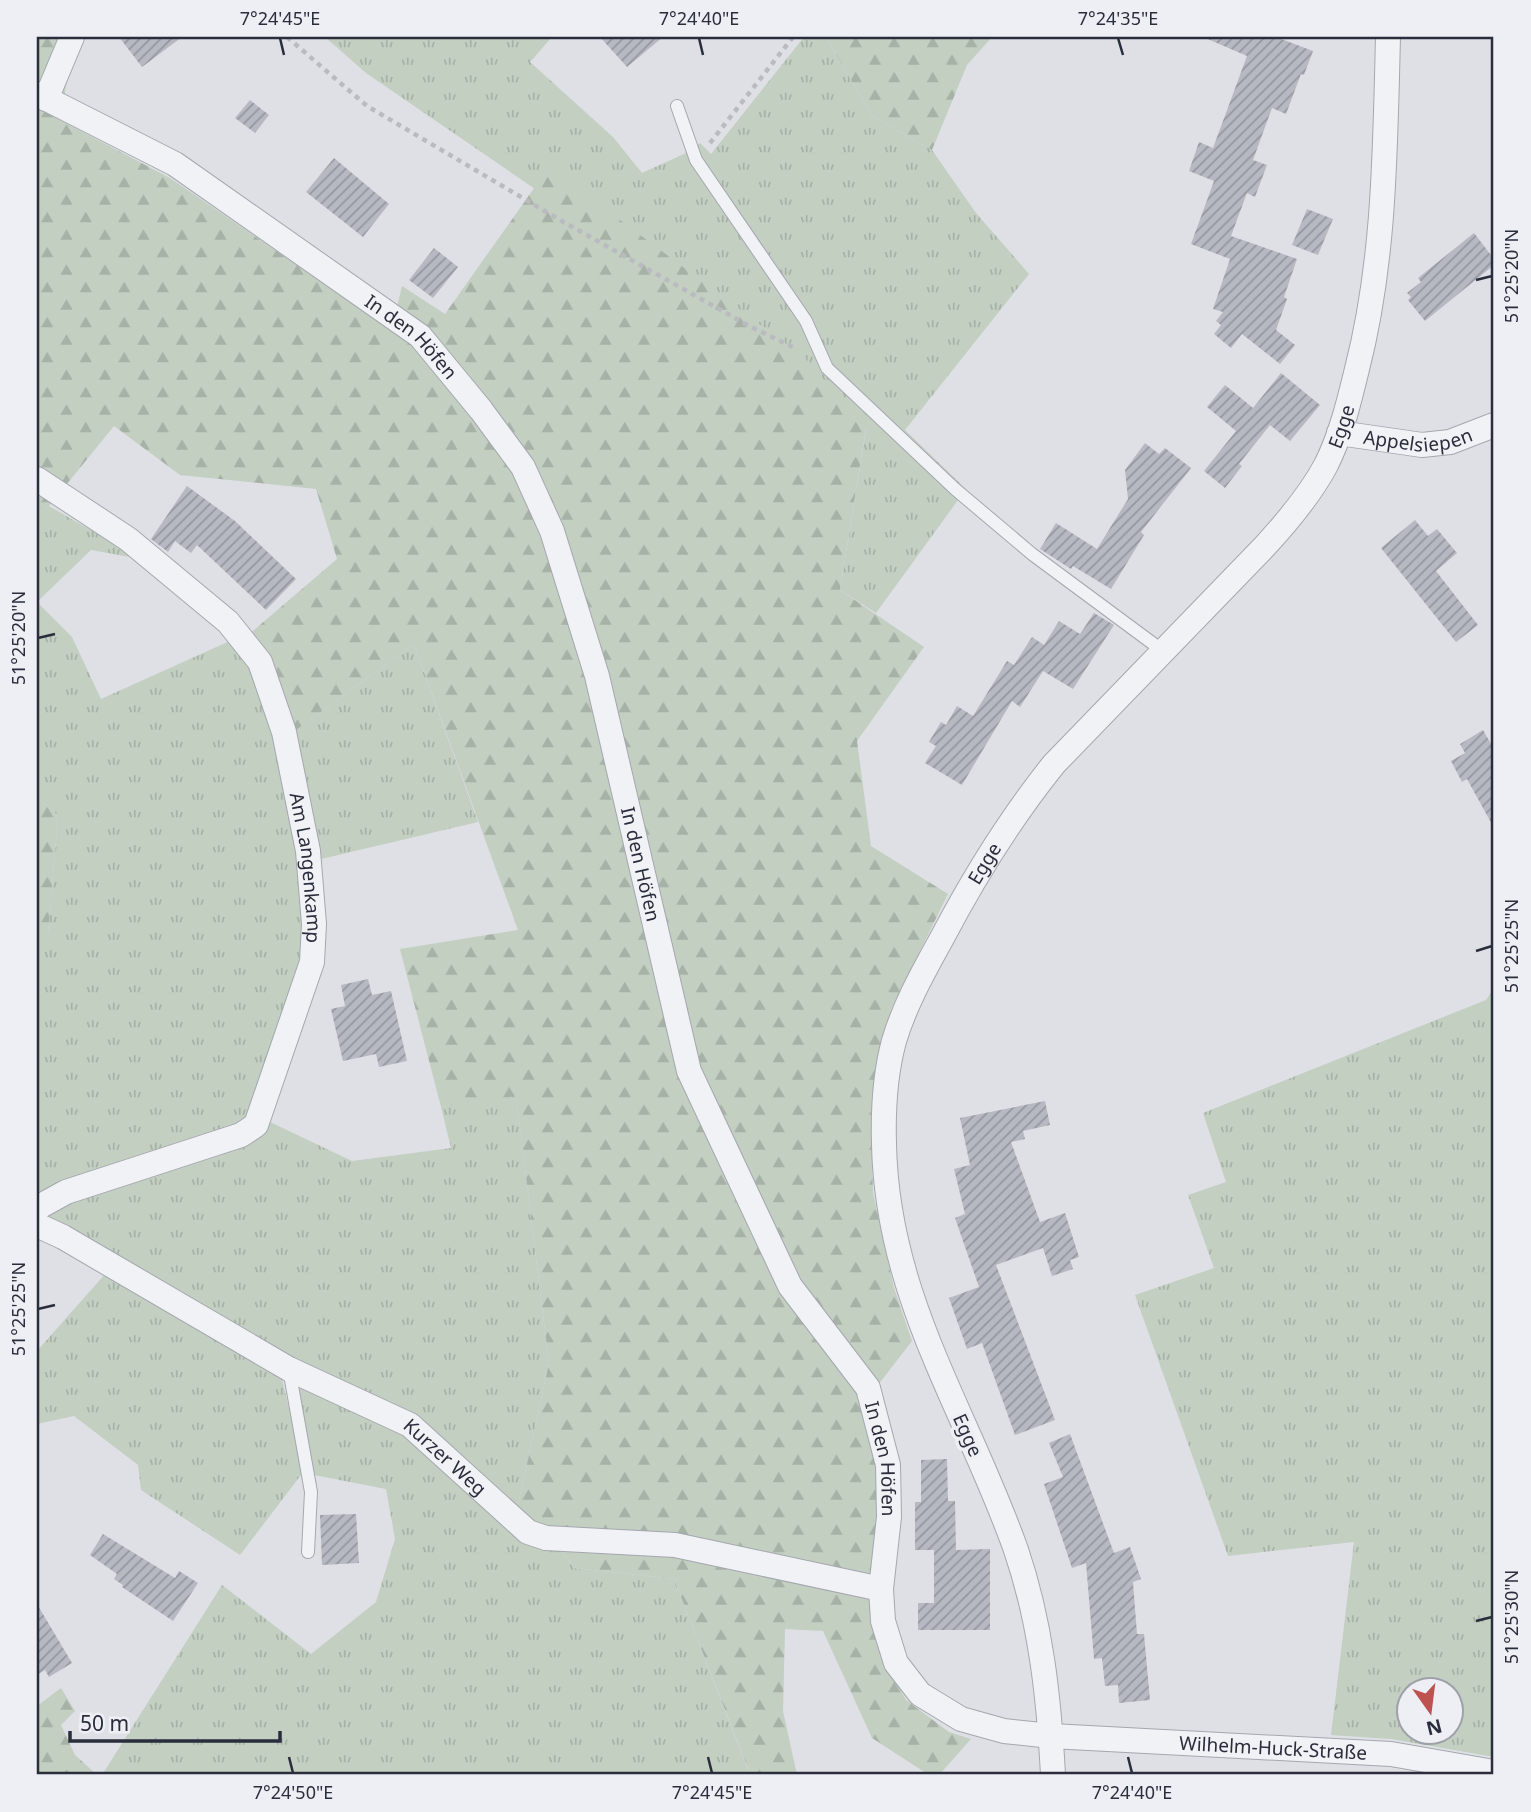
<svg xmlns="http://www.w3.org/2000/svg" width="1531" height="1812" viewBox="0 0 1531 1812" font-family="'Noto Sans',sans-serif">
<defs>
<pattern id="grass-tufts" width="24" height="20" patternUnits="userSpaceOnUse" patternTransform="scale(1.75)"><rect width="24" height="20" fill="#c2cfc1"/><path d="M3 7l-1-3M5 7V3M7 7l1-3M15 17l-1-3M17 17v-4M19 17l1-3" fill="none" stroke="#a7b2a7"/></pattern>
<pattern id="forest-firs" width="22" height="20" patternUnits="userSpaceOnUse" patternTransform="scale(1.75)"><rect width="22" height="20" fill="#c2cfc1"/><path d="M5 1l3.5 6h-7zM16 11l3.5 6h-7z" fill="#a7b2a7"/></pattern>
<pattern id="building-hatch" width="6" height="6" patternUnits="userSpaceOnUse" patternTransform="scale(1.75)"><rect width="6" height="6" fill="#b7b9c2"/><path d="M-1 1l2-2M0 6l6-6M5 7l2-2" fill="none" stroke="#95979f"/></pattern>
</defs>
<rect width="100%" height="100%" fill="#dfe0e6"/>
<g fill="url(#grass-tufts)" fill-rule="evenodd">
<path d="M 325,37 L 552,37 L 530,62 L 613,137 L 642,173 L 684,154 L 700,143 L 711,154 L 804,37 L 826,37 L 872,116 L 932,150 L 976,213 L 1029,274 L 905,430 L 966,489 L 876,613 L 840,590 L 866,429 L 549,167 L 535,189 L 366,73 Z"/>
<path d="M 49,506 L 141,559 L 91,550 L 37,602 L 72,637 L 101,699 L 232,640 L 254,666 L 278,735 L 300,862 L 305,923 L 303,962 L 250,1118 L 37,1201 L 37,949 L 48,934 L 58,816 L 37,796 L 37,515 Z"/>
<path d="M 414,644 L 478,822 L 317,860 L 292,733 Z"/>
<path d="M 1494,988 L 1494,1757 L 1391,1739 L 1331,1735 L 1354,1542 L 1228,1556 L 1135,1295 L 1214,1268 L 1188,1195 L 1226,1182 L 1203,1113 L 1486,1000 ZM 1450,1689 L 1450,1731 L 1408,1731 L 1408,1689 Z"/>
<path d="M 516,1095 L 549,1363 L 516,1514 L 412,1417 L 290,1359 L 38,1215 L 268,1121 L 352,1161 L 451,1148 L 441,1107 Z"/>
<path d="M 106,1273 L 281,1375 L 304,1471 L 240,1555 L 141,1490 L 138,1465 L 74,1416 L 37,1424 L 37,1351 Z"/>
<path d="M 295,1380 L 404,1430 L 558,1546 L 574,1568 L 674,1579 L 748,1770 L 736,1775 L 102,1775 L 222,1585 L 311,1654 L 376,1602 L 395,1539 L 386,1489 L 314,1475 Z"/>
</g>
<g fill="url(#forest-firs)">
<path d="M 37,37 L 68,37 L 74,40 L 60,120 L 170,178 L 384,325 L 398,303 L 402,286 L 445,314 L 549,167 L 805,358 L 866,428 L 840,590 L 924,647 L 857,741 L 871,846 L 948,894 L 891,1010 L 871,1114 L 873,1193 L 894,1288 L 912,1341 L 878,1385 L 877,1517 L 869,1598 L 887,1666 L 906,1700 L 949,1732 L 971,1739 L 939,1775 L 929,1775 L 872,1738 L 823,1631 L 785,1629 L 783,1711 L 797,1775 L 736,1775 L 748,1769 L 674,1579 L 574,1568 L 558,1546 L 516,1514 L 549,1363 L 516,1096 L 441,1107 L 400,949 L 518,930 L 414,644 L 292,733 L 248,635 L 337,559 L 316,489 L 180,475 L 114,426 L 49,506 L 37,515 Z"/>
<path d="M 826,37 L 992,37 L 967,65 L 932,150 L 872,116 Z"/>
<path d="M 37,796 L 58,816 L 48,935 L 37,949 Z"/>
<path d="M 61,1688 L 75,1711 L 61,1725 L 75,1755 L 97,1775 L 37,1775 L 37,1706 Z"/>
</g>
<g fill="url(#building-hatch)">
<path d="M 119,37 L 182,37 L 142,67 Z"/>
<path d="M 600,37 L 663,37 L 627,67 Z"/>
<path d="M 1203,37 L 1276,37 L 1313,51 L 1304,75 L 1301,74 L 1286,114 L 1272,108 L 1253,160 L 1267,165 L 1255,197 L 1247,193 L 1231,236 L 1297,259 L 1284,297 L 1287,299 L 1276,330 L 1295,345 L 1280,364 L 1242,334 L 1231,348 L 1214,334 L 1221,325 L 1216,321 L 1223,312 L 1213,309 L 1230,259 L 1191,244 L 1214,181 L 1189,171 L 1199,142 L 1213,148 L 1247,56 Z"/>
<path d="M 250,100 L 269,115 L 255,133 L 235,118 Z"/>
<path d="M 334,158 L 389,204 L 363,237 L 306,192 Z"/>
<path d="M 1307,209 L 1333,219 L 1318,255 L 1292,245 Z"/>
<path d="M 1474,233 L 1494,259 L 1494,265 L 1425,321 L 1408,300 L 1411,297 L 1407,293 L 1421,282 L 1418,278 Z"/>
<path d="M 434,248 L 458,267 L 433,298 L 409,280 Z"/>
<path d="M 1281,373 L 1320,405 L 1290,441 L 1270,425 L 1239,464 L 1242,466 L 1225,488 L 1204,471 L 1236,431 L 1207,407 L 1225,385 L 1253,408 Z"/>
<path d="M 1145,443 L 1159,454 L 1165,448 L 1191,468 L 1141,532 L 1144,535 L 1111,589 L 1073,566 L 1071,569 L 1040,549 L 1056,523 L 1097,549 L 1128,499 L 1125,470 Z"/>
<path d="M 187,486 L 235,521 L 296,579 L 266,610 L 197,545 L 191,553 L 175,541 L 168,552 L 151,539 Z"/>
<path d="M 1415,520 L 1428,536 L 1437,529 L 1457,553 L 1436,571 L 1478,625 L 1456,642 L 1381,548 Z"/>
<path d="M 1094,613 L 1114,625 L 1073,689 L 1043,671 L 1020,707 L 1012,701 L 962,785 L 925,763 L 936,746 L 929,742 L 941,722 L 946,725 L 957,706 L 973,716 L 1007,661 L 1014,665 L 1032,637 L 1044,645 L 1059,621 L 1080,634 Z"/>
<path d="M 1483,730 L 1494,749 L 1494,828 L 1467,779 L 1462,782 L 1451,761 L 1465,753 L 1460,744 Z"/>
<path d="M 368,979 L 372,995 L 391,991 L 407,1061 L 379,1067 L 376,1054 L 343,1061 L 331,1009 L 345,1006 L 341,985 Z"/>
<path d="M 1045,1101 L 1050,1125 L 1023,1131 L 1025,1139 L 1011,1142 L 1040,1222 L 1065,1213 L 1079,1257 L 1070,1260 L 1073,1269 L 1052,1276 L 1043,1248 L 996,1265 L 1055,1420 L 1015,1435 L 982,1343 L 967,1349 L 949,1298 L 979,1287 L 955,1218 L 965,1214 L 954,1169 L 970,1165 L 960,1118 Z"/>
<path d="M 1070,1434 L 1114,1553 L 1130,1547 L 1141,1579 L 1133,1582 L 1137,1634 L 1144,1634 L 1150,1700 L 1119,1703 L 1118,1685 L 1105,1686 L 1102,1658 L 1094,1659 L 1086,1563 L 1072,1568 L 1044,1484 L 1063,1477 L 1049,1443 Z"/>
<path d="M 947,1459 L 948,1501 L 955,1501 L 956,1550 L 990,1549 L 990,1630 L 918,1630 L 918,1603 L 934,1603 L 934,1550 L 915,1550 L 915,1502 L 921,1502 L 921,1460 Z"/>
<path d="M 356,1514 L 359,1563 L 322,1565 L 320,1515 Z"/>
<path d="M 103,1534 L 175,1578 L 179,1571 L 198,1583 L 173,1621 L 122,1587 L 123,1585 L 114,1579 L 117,1574 L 90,1555 Z"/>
<path d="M 37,1604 L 72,1663 L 49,1677 L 45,1670 L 37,1675 Z"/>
</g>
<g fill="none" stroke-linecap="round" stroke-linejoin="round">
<g stroke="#a5a7b0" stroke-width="14">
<g id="service">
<path d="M 677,106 L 696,160 L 806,321 L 827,368 L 955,489 L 1032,554 L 1163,651"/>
<path d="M 289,1369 L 311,1492 L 308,1552"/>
</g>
</g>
<g stroke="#a5a7b0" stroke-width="26">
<g id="minor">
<path id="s1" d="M 37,94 L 175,164 L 420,336 L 481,410 L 523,467 L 552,531 L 597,676 L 689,1071 L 790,1286 L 868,1388 L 888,1465 L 889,1517 L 881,1589 L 883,1621 L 896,1663 L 920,1694 L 961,1719 L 1004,1731 L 1051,1736 L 1391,1754 L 1494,1772"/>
<path d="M 46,99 L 72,37"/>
<path id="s2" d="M 1339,433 L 1422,445 L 1450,442 L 1494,425"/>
<path id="s3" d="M 37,479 L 128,539 L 228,622 L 260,662 L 284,732 L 308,851 L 314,924 L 312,962 L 256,1125 L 241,1135 L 66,1192 L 37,1208"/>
<path id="s4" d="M 37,1225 L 63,1237 L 289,1369 L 410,1425 L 528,1532 L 546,1538 L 675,1545 L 881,1589"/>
<path id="s5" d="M 1053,1775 C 1049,1699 1041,1623 1016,1550 C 967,1411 887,1298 884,1144 C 883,1110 885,1074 894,1041 C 905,1004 924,971 942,938 C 975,875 1009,820 1054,764 L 1265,546 C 1288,521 1310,495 1326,465 C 1341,435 1349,402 1357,369 C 1385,260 1385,149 1388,37"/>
</g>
</g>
<g stroke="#b9bbc1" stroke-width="4.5" stroke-dasharray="5 5" stroke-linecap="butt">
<path d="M 287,37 L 367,106 L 560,220 L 751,327 L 795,348"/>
<path d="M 710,143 L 793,37"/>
</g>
<use href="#service" stroke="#f1f2f5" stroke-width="12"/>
<use href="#minor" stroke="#f1f2f5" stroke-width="24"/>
</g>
<path fill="none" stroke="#292d3c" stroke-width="2.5" d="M 280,38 L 284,55M 699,38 L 703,55M 1118,38 L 1123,55M 1476,280 L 1492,276M 38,638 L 55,634M 1476,951 L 1492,946M 38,1309 L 55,1305M 1476,1621 L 1492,1617M 289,1757 L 293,1773M 708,1757 L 712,1773M 1128,1757 L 1132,1773"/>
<g text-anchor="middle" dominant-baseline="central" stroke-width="7" stroke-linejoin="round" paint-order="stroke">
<g font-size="19" fill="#292d3c" stroke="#eeeff4">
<text stroke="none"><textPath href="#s1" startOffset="448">In den Höfen</textPath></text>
<text stroke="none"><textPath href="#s5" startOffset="1530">Egge</textPath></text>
<text stroke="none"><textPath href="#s2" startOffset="80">Appelsiepen</textPath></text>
<text stroke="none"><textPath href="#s5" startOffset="962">Egge</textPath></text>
<text stroke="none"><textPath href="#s1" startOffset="1036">In den Höfen</textPath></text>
<text stroke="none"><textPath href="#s3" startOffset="502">Am Langenkamp</textPath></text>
<text transform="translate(968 1435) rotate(66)">Egge</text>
<text stroke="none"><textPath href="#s4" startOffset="471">Kurzer Weg</textPath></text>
<text stroke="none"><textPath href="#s1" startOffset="1687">In den Höfen</textPath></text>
<text stroke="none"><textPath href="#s1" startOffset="2296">Wilhelm-Huck-Straße</textPath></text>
</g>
</g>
<rect width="1531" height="1812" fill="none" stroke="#eeeff4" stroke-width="77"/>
<g transform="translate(1430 1711) rotate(166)"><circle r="33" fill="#eeeff4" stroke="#9fa1aa" stroke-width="2"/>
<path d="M0-5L12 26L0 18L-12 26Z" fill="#be5251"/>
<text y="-10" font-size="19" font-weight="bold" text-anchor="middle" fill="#292d3c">N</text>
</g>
<path d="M70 1731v10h210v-10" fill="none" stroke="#292d3c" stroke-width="3.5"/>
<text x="80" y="1731" font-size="21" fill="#292d3c" stroke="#eeeff4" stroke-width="5" paint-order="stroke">50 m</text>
<rect x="38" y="38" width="1454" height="1735" fill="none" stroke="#292d3c" stroke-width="2.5"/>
<g font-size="18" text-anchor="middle" fill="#292d3c">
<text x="280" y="25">7°24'45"E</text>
<text x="699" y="25">7°24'40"E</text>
<text x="1118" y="25">7°24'35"E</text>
<text transform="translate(1512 276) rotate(-90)" y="6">51°25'20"N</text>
<text transform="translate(19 638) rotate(-90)" y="6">51°25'20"N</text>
<text transform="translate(1512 946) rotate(-90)" y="6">51°25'25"N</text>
<text transform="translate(19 1309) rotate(-90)" y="6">51°25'25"N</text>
<text transform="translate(1512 1617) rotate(-90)" y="6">51°25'30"N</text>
<text x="293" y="1799">7°24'50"E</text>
<text x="712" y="1799">7°24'45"E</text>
<text x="1132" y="1799">7°24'40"E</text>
</g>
</svg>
